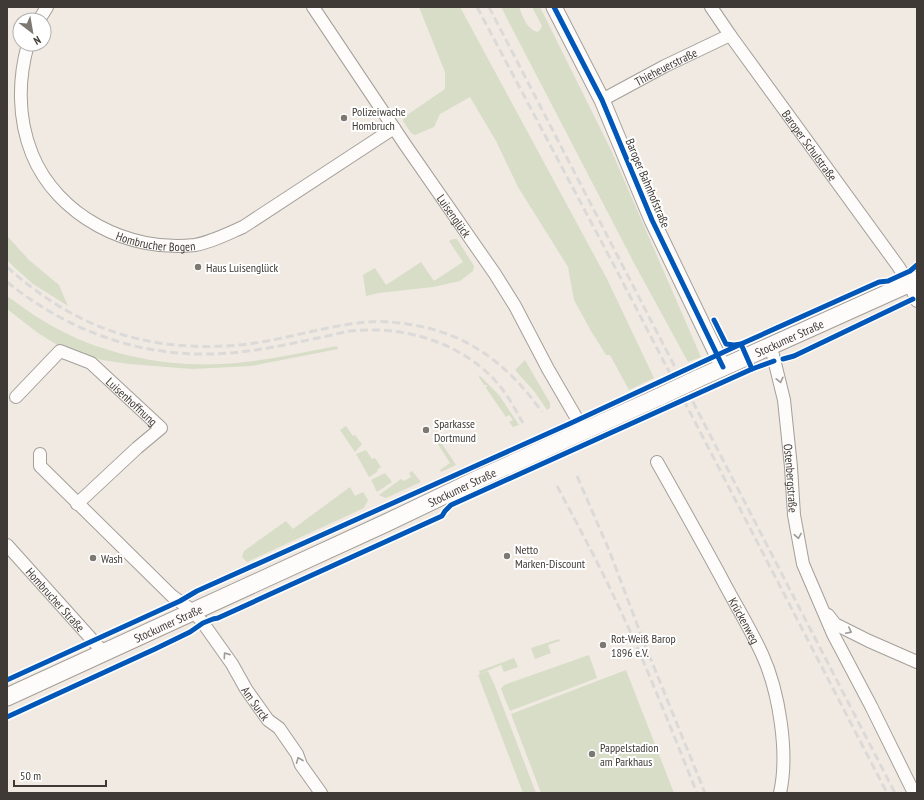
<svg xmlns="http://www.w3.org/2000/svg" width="924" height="800" viewBox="0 0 924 800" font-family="'PT Sans Narrow',sans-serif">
<rect width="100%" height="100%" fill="#f1eae3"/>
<g fill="#d7ddc7">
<path d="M 419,7 L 460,7 L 607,279 L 654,378 L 629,390 L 610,355 L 606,355 L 591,331 L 574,300 L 568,267 L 518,187 L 496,141 L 470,97 L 440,114 L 434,127 L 415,135 L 411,133 L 403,121 L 404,117 L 445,89 L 445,72 Z"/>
<path d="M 501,7 L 519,7 C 523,17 526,28 537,32 L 540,30 L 542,26 L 532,7 L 540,7 L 611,150 L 701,357 L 688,362 L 634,263 Z"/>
<path d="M 7,236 L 29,260 L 59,285 L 68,306 L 33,284 L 14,267 L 7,260 Z"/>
<path d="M 453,239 L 457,239 L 474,266 L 473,271 L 460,281 L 433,287 L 379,293 L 366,296 L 363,275 L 375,268 L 386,285 L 421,262 L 434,281 L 463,262 L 449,241 Z"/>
<path d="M 7,296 C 19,304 30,313 42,320 C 95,353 160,367 222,364 C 261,362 299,353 337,346 L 338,349 L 251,366 L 192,369 L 129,364 L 102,360 L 59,346 L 38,333 L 7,309 Z"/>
<path d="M 525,360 L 550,403 L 550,408 L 547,410 L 534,391 L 515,370 Z"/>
<path d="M 479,375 L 499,395 L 519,425 L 513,427 L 509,422 L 513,420 L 509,415 L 506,417 L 486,388 L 487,385 L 484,385 L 479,377 Z"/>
<path d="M 346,426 L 353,436 L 355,435 L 362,444 L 355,452 L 340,430 Z"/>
<path d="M 437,436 L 456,465 L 441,472 L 440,470 L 450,463 L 434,438 Z"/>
<path d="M 366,450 L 372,459 L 375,458 L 381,467 L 378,469 L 377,472 L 369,477 L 356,454 Z"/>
<path d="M 412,471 L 421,482 L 388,497 L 385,498 L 379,495 L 401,479 L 404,481 L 411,477 L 409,473 Z"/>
<path d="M 385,473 L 392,482 L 377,492 L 371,480 Z"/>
<path d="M 350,487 L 355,496 L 363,492 L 368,500 L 364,508 L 247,562 L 242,557 L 244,551 L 286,521 L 293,529 Z"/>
<path d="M 559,639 L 560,641 L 548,645 L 551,653 L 535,659 L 531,648 Z"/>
<path d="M 589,655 L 597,678 L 510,711 L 501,689 L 504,685 Z"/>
<path d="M 514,658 L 518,667 L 504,672 L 501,665 L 480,674 L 479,671 Z"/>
<path d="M 626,670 L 674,793 L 541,793 L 511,714 Z"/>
<path d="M 488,671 L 495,686 L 536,793 L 523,793 L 478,675 Z"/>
</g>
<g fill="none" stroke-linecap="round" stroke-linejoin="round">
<g stroke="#a49f99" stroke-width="14">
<g id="minor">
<path id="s1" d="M 313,7 L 406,146 L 495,274 L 515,306 L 548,369 L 584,431"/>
<path id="s2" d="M 711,7 L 730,35 L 898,266 L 909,283 L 917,301"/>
<path d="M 39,20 L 47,7"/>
<path id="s3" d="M 28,44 C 18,80 18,119 32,154 C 57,216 129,253 195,245 C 212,242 227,234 243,227 L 394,128"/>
<path id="s4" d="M 602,100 L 665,66 L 730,35"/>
<path id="s5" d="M 771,347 L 784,400 L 791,467 L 794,515 L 803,564 L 833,634 L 871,706 L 914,793"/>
<path id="s6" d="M 16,397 L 60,351 L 91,363 L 161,428 L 137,448 L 77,504"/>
<path id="s7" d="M 40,454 L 40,466 L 172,596 L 193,611 L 203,623 L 232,664 L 246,689 L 268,720 L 279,728 L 297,754 L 301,765 L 321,793"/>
<path id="s8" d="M 657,462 C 679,501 701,540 722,579 C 735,604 750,628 762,654 C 779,691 789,753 780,793"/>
<path id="s9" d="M 7,545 L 104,653"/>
<path d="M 828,615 L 835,624 L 869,641 L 917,662"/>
</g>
</g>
<g stroke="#a49f99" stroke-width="17">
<path id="tertiary" d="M 554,7 L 602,100 L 652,220 L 723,367"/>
</g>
<g stroke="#a49f99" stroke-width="19">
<g id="secondary">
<path id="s10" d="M 697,379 L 917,280"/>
<path id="s11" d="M 7,697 L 386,523 L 478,479 L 661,396"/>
</g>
</g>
<use href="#minor" stroke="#fdfcfb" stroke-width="12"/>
<use href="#tertiary" stroke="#fdfcfb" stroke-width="15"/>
<use href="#secondary" stroke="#fdfcfb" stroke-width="17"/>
<g stroke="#dcdad8" stroke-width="3" stroke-dasharray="8 4" stroke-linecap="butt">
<path d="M 477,7 L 618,273 L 887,793"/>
<path d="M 489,7 L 895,793"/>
<path d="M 7,267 C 72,325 138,350 225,346 C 274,344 320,326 368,322 C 381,321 394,322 407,324 C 466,332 508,364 542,412"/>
<path d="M 7,282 C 62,326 127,353 199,354 C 238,355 275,347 313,339 C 325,337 338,333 351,331 C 404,325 464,343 499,385 C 509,397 516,411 523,423"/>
<path d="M 577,476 L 609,550 L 643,640 L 705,793"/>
<path d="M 557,486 C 580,529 603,572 623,616 C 650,674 673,734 697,793"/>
</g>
<g stroke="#a49f99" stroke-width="19" stroke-linecap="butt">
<path id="secondary-bridge" d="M 661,396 L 697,379"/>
</g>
<use href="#secondary-bridge" stroke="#fdfcfb" stroke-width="17"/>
<g stroke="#fff" stroke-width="8">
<g id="cycleway">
<path d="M 554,7 L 602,100 L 652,220 L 723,367"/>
<path d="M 714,320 L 726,344 L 734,345 L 741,344 L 879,282 L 888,281 L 910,271 L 917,265"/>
<path d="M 783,359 L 794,356 L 913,299"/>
<path d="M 7,680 L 180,601 L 197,591 L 569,424 L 741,344 L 752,369"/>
<path d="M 7,717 L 155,649 L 190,632 L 203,623 L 213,619 L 218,618 L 442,516 L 445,511 L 451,505 L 752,369 L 774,361"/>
</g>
</g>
<use href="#cycleway" stroke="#0057b8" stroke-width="5"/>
</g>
<defs><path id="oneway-chevron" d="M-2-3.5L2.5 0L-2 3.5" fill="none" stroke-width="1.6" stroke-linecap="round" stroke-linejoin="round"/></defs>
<g stroke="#9e9b98">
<use href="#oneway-chevron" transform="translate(780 380) rotate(76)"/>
<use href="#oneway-chevron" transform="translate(798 536) rotate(80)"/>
<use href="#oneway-chevron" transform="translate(849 631) rotate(27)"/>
<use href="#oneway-chevron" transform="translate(226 655) rotate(-125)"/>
<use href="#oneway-chevron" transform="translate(299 760) rotate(-112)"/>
</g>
<g fill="#7d7872" stroke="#fff" stroke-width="1.5">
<circle cx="344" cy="118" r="4"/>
<circle cx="198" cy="267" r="4"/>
<circle cx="426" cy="430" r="4"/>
<circle cx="507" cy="556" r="4"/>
<circle cx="93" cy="558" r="4"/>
<circle cx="603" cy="645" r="4"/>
<circle cx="592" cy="754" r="4"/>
</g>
<g text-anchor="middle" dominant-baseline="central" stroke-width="4" stroke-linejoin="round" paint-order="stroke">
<g font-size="12" fill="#3f3a35" stroke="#fff">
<text stroke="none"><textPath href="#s4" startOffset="72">Thieheuerstraße</textPath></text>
<text stroke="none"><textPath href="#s2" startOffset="170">Baroper Schulstraße</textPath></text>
<text transform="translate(648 183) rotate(67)">Baroper Bahnhofstraße</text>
<text stroke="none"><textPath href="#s1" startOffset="252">Luisenglück</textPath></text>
<text stroke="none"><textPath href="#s3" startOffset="272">Hombrucher Bogen</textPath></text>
<text stroke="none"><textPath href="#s10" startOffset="101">Stockumer Straße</textPath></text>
<text stroke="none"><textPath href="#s6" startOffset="153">Luisenhoffnung</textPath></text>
<text stroke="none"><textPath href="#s5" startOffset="133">Ostenbergstraße</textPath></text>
<text stroke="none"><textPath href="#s11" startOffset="501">Stockumer Straße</textPath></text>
<text stroke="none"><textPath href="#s9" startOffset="73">Hombrucher Straße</textPath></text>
<text stroke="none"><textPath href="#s8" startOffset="181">Krückenweg</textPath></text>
<text stroke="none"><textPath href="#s11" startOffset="177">Stockumer Straße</textPath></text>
<text stroke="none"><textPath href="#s7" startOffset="335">Am Surck</textPath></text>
</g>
<g font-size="12" fill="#3f3a35" stroke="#fff" text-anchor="start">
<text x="352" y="111">Polizeiwache<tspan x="352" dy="14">Hombruch</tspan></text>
<text x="206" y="267">Haus Luisenglück</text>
<text x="434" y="423">Sparkasse<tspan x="434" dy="14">Dortmund</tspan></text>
<text x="515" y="549">Netto<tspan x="515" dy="14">Marken-Discount</tspan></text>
<text x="101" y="558">Wash</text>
<text x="611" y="638">Rot-Weiß Barop<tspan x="611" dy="14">1896 e.V.</tspan></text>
<text x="600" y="747">Pappelstadion<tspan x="600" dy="14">am Parkhaus</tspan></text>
</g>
</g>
<rect width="924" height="800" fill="none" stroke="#3f3a35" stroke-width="16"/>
<g transform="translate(32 32) rotate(149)"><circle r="19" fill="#ffffff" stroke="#b2b0ae"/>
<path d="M0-3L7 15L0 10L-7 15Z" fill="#7d7872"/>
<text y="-6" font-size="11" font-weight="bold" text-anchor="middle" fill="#3f3a35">N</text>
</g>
<path d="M14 780v6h92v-6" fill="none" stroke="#3f3a35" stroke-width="2"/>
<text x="20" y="780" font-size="12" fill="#3f3a35" stroke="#ffffff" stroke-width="3" paint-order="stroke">50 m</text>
</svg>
